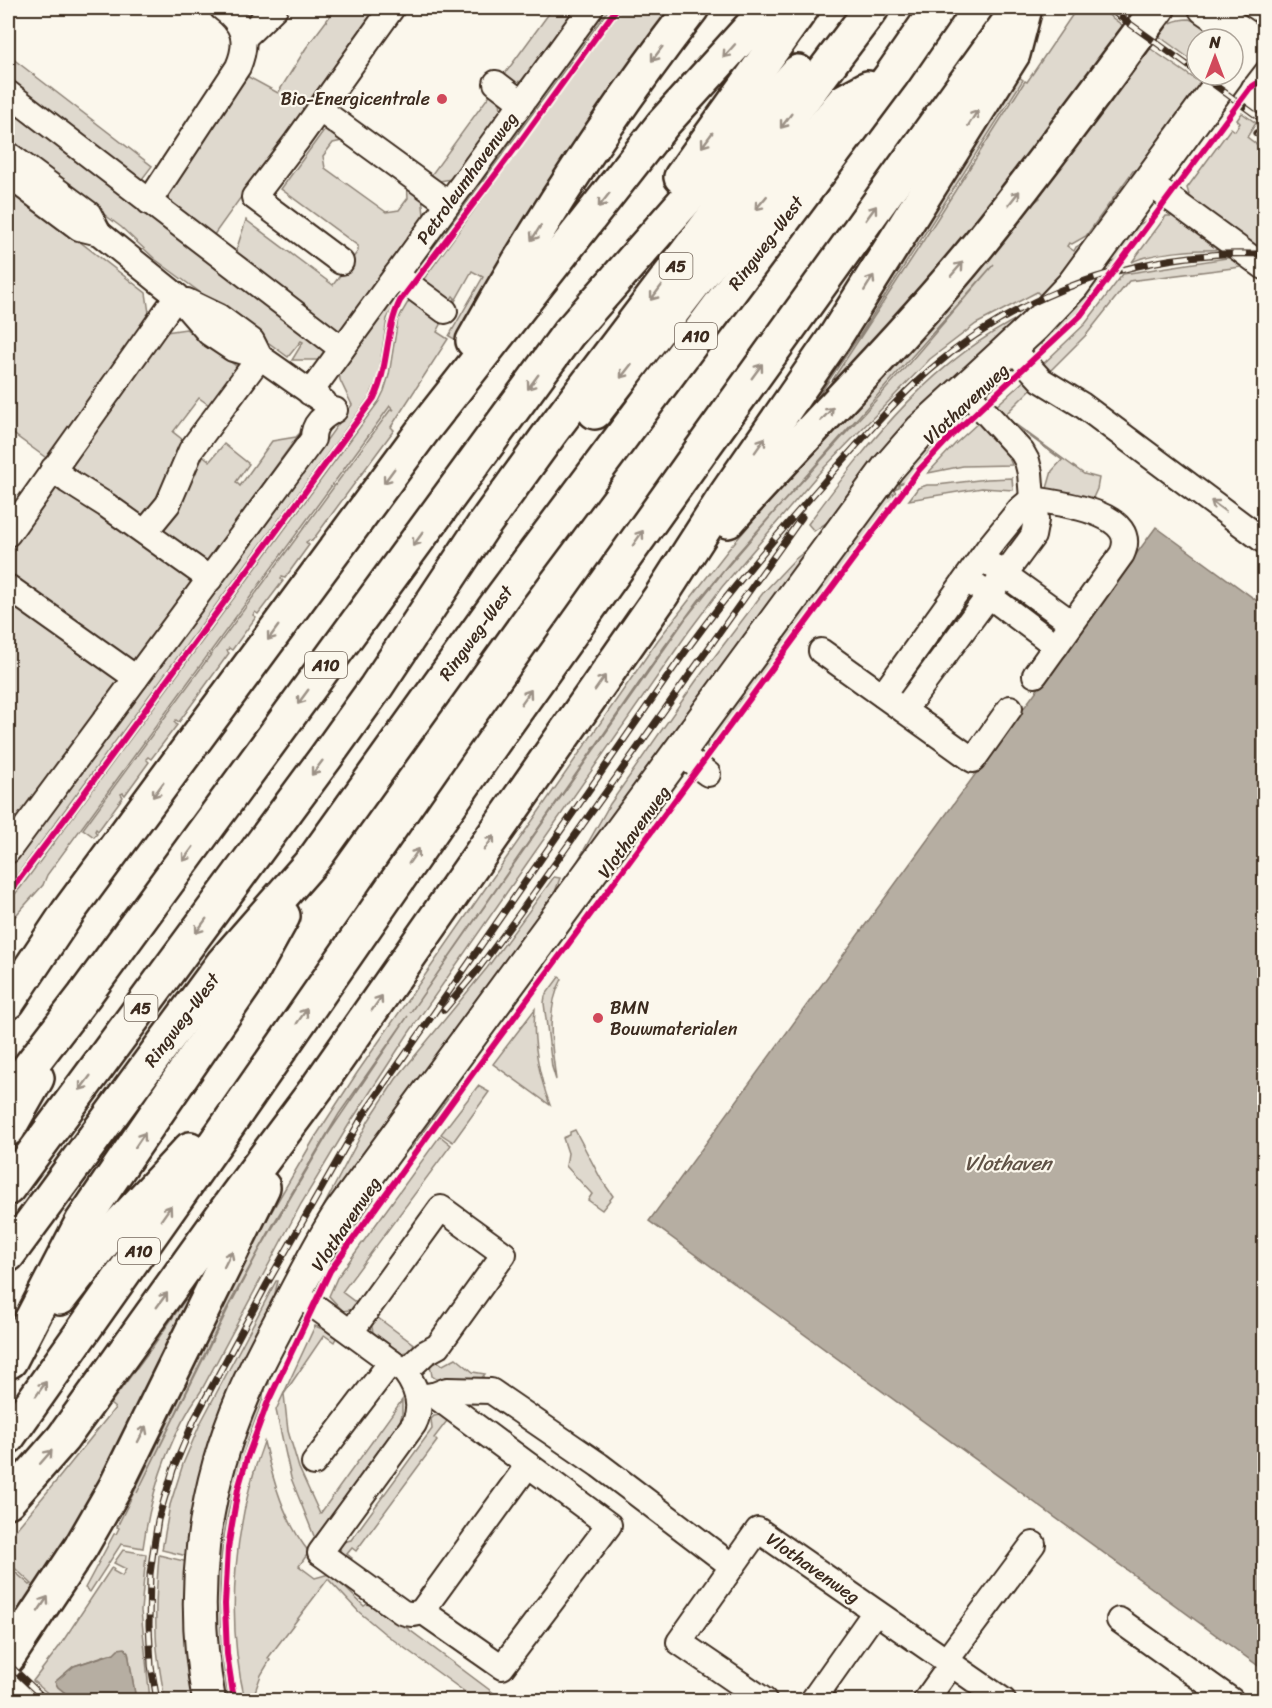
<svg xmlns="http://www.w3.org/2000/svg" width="1272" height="1708" viewBox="0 0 1272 1708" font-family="Sriracha,sans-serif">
<rect width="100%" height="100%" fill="#fbf7ec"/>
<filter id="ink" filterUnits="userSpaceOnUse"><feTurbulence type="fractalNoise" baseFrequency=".0167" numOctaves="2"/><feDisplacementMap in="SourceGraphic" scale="12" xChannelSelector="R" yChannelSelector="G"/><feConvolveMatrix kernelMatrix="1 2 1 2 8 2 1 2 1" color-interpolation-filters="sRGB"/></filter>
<g filter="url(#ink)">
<g fill="#dfd9ce" stroke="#8d8276" stroke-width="1.5" fill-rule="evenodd">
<path d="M 336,8 L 376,8 L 211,239 L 170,207 L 168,197 L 171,187 L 243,74 L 278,93 L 306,48 Z"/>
<path d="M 553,8 L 576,8 L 523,81 L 506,83 L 501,79 Z"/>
<path d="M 604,8 L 610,8 L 414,275 L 410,273 Z"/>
<path d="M 622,8 L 671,8 L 666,15 L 664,14 L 661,21 C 588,116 525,217 464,320 L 466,322 L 456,340 L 449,336 L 483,277 L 472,271 L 450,310 L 448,308 L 455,298 L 453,296 L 446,307 L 418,287 Z"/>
<path d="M 1077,8 L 1099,8 L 1130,31 L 1019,181 L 756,478 L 817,389 L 819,390 L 883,293 L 1019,77 L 1023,80 L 862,332 L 806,414 L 809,416 L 918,249 L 1025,81 L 1027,82 Z"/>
<path d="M 1189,19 C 1200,22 1212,29 1218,39 L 1197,39 L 1197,64 L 1156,34 C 1165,24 1175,19 1189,19 Z"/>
<path d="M 1148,47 L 1205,86 L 1199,94 L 1194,91 L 1154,146 L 1158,150 L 1143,170 L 1133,171 L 1086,236 L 1072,244 L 1069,243 L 1067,246 L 1074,251 L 1076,247 L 1085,242 L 1083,246 L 1053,289 L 1040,295 L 1037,292 L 976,324 L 930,359 L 820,472 L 722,587 L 689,631 L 408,1034 L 348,1126 L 301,1204 L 201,1391 C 168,1438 151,1491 143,1548 L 121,1544 L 90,1592 L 85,1588 L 114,1534 L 116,1534 L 119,1528 L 117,1527 L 167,1425 L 237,1277 L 263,1226 L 314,1139 L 357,1073 L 658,640 L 728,550 L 763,509 L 929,330 L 989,259 L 1034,203 L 1040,198 L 1039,197 L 1104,107 L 1111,103 L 1109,101 L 1127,77 L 1131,75 L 1133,68 ZM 994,264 L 905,368 L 777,509 L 727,567 L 686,618 L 410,1013 L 664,647 L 698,601 L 735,556 ZM 408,1016 L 328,1134 L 260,1249 L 228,1309 L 137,1493 L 227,1308 L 275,1221 L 339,1114 Z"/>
<path d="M 8,55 L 152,166 L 139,183 L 8,83 Z"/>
<path d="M 494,89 L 499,93 L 501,110 L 451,179 L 434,182 L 429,178 Z"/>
<path d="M 8,103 L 328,347 L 319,360 L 292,360 L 303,342 L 301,341 L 288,357 L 156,260 L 121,227 L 8,143 Z"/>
<path d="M 1242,113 L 1256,123 L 1247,137 L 1264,150 L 1264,251 L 1261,250 L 1195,202 L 1189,195 L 1187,188 L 1231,128 L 1235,131 L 1240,123 L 1237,120 Z"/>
<path d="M 327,126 L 347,140 L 333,143 L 323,156 L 325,168 L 386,212 L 399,210 L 408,198 L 407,185 L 422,196 L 424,215 L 337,335 L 234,257 L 246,220 L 333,285 L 358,251 L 358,246 L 281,189 Z"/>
<path d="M 8,186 L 146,293 L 149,313 L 147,324 L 49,460 L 8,430 Z"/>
<path d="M 1166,216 L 1173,216 L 1181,220 L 1223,250 C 1200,249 1152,252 1132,262 Z"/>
<path d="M 1146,221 L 1113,267 L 1110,268 L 1110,270 L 1104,272 L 1105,277 L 1100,278 L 1099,273 L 1132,228 Z"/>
<path d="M 1233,257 L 1242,266 L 1241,267 L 1129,281 L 1087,334 L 1048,373 L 1041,366 L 1085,324 L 1123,274 Z"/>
<path d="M 1101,279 L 1103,280 L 1080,310 L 1042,347 L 1041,344 L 1041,334 L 1088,283 Z"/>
<path d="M 411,297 L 443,321 L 437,332 L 448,339 L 391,427 L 394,430 L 312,541 L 309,540 L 306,542 L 309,545 L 285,578 L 282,577 L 281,579 L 283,581 L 258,614 L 255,612 L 253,615 L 256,617 L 232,650 L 229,648 L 227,651 L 229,653 L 179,722 L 176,720 L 174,722 L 177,725 L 151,759 L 148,757 L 146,759 L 149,762 L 125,795 L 123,793 L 121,794 L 123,797 L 98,831 L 96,829 L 95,831 L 97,834 L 94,837 L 83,829 L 391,409 L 394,410 L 390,406 L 47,875 L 43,885 L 8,924 L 8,902 L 21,887 L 69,822 L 379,401 L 384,391 L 389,375 L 398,319 Z"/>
<path d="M 392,298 L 396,301 L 387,319 L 378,377 L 370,396 L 8,887 L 8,866 L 272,510 L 279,506 L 352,405 L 340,380 L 339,372 Z"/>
<path d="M 1034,310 L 841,513 L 814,531 L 808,524 C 872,438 934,357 1034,310 Z"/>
<path d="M 186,329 L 240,369 L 212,407 L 199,398 L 173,432 L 210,461 L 224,444 L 249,464 L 236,482 L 240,486 L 272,441 L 296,437 L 300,433 L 203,567 L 161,531 L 164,489 L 144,516 L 139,516 L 63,474 L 166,332 Z"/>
<path d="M 1026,379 L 1033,387 L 1004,416 L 1084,474 L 1099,478 L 1097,489 L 1092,500 L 1046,492 L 1052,471 L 1062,460 L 1002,416 L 995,407 Z"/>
<path d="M 953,418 L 960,418 L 962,420 L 929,452 L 905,482 L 899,484 L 899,487 L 894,489 L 896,493 L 893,494 L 895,496 L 709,748 L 707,747 L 706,734 L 876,502 L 891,496 L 889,489 Z"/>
<path d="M 979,422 C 991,435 1006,448 1012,465 L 963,466 L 928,473 L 955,444 Z"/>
<path d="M 1012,478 L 1013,490 L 982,488 L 909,500 L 918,488 L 927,485 L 937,485 L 987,479 Z"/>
<path d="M 59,479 L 197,576 L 130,668 L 8,582 L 8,548 Z"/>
<path d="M 828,530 L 567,880 L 610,804 L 696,681 L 763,593 L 794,560 L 813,545 L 818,536 Z"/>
<path d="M 8,596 L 126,681 L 8,836 Z"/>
<path d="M 554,877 L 560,878 L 550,906 L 308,1236 L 369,1120 L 396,1079 L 487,968 Z"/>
<path d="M 559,977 L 562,979 C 545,1009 552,1048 556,1080 L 552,1067 L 544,1003 L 545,996 Z"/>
<path d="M 535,1009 C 532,1040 539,1076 550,1105 L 493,1064 Z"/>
<path d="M 455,1084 L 457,1084 L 457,1086 L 410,1150 L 403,1145 L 449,1087 Z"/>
<path d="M 478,1086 L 489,1092 L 453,1142 L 441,1134 Z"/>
<path d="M 575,1130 L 601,1179 L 613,1196 L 602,1210 L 588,1200 L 592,1194 L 566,1166 L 568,1153 L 563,1138 L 570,1135 L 570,1132 Z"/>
<path d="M 440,1136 L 451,1145 L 342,1292 L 359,1305 L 356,1309 L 343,1311 L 329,1296 L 337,1278 Z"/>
<path d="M 367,1194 L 374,1199 L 326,1268 Z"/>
<path d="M 226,1241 L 148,1408 L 8,1643 L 8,1566 L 30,1585 L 32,1584 L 8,1562 L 8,1539 L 58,1479 L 115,1408 L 110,1404 L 153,1346 Z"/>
<path d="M 276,1281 L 278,1281 L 269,1318 L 191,1557 L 162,1550 L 170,1505 L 183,1464 L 200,1424 Z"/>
<path d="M 374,1315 L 416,1346 L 412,1351 L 401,1353 L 373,1332 L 370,1319 Z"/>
<path d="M 315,1326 L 325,1330 L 336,1338 L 334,1342 L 324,1335 L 284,1394 L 288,1431 L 299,1468 L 320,1514 L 402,1400 L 402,1415 L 396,1432 L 316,1541 L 291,1478 L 276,1410 Z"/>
<path d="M 456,1358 L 473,1372 L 485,1374 L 479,1381 L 438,1380 L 432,1376 L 430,1364 L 434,1359 L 443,1365 Z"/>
<path d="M 263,1381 L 269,1381 L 269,1384 L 265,1385 L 265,1391 L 263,1391 L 263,1400 C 242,1452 227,1504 221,1560 L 211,1559 L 218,1507 Z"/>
<path d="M 446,1414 L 450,1417 L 434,1438 L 437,1441 L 356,1551 L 352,1548 L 347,1554 L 352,1558 L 349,1561 L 341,1558 L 340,1546 L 343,1542 L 351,1540 L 432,1429 L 431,1419 L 434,1416 Z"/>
<path d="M 264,1442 C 273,1480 284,1521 309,1552 L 299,1566 L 315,1578 L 329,1574 L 332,1575 L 364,1606 L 367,1604 L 388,1614 L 503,1700 L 476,1700 L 384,1633 L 359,1612 L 328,1579 L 268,1658 L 270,1660 L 261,1675 L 252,1700 L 245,1700 C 225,1617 234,1522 264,1442 Z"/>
<path d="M 123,1550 L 146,1554 L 141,1611 L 150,1700 L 136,1700 L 128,1652 L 109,1654 L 74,1666 L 55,1682 L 58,1687 L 74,1700 L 56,1700 L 33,1681 L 59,1647 L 112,1567 L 114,1568 L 113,1571 L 122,1576 L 126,1569 L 114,1563 Z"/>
<path d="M 159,1555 L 188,1562 L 199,1700 L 165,1700 C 161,1677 156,1654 156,1631 C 155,1605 157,1580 159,1555 Z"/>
<path d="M 211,1564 L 221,1565 C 219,1611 220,1655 229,1700 L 220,1700 Z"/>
</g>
<g fill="#b6aea2" stroke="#85796d" stroke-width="1.5">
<path d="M 1156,527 L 1264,606 L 1264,1670 L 649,1221 Z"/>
<path d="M 125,1648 L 128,1652 L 136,1700 L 74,1700 L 58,1687 L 55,1682 L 74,1666 L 114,1653 L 118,1649 Z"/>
</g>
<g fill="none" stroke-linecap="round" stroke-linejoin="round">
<g stroke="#3b2a1e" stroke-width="28">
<g id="minor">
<path d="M 244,38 L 275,8"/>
<path d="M 496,83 L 522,103"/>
<path d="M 8,93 L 342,349"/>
<path d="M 319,109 L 448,203"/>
<path d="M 8,154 L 89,214 L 99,233"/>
<path d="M 8,175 L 79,228 L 99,233 L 177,296 L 209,333 L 233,349 L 260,357 L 324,402"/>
<path d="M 1149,183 L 1264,267"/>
<path d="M 149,202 L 238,67 C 249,41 244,24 222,8"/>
<path d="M 341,262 L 254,197 L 296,142 L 392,8"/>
<path d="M 396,275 L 445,311"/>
<path d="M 187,301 L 218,316 L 252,341 L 260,357"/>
<path d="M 1011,347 L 1041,380 L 1082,405 L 1264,541"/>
<path d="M 310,393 L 591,8"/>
<path d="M 53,469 L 68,481 L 106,505 L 210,579"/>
<path d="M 145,532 L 168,504 L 191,450 L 260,357"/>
<path d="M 8,534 L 177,296"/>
<path d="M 993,566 L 1072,623"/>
<path d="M 976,586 L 1056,646"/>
<path d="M 8,587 L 136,678"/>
<path d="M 821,651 L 973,760 L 1010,708"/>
<path d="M 883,695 L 989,547 L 1019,510 L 1032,499 C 1057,503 1142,512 1122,554 L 1035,675"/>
<path d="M 904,710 L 1033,536 L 1036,520 L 1035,509 L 1032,499 L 1030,473 L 1027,461 L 1022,452 L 965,390"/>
<path d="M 678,752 L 708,774"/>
<path d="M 8,851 L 313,439 C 313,423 323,417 335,410"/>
<path d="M 295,1293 L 313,1305 L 405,1372 C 417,1388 423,1406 414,1424 L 320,1553 L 402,1612 C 409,1615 415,1615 422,1611 L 528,1465"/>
<path d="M 351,1332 L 441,1208 L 504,1254 L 438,1346 L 425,1353 L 405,1372"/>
<path d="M 434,1395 L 447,1390 L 491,1391 L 599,1465 L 732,1566"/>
<path d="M 418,1397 L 434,1395 L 609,1525 L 502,1667 L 422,1611"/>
<path d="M 314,1463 L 391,1362"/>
<path d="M 1119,1620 L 1231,1700"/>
<path d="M 946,1661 L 1033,1544"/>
<path d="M 764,1700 L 679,1642 L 758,1530 L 1003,1700"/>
<path d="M 813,1700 L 875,1612"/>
<path d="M 926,1700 L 951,1665"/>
</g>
</g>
<g stroke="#3b2a1e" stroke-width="36">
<g id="major">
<path d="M 1205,8 L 1253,41 L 1233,67"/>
<path d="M 209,1700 C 189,1596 202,1491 244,1394 C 256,1366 271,1339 285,1312 C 303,1279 319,1245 340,1213 L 888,468 L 921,430 L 1034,326 L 1073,285 L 1227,75"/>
</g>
</g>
<g stroke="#3b2a1e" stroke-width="38">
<g id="highway">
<path d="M 681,177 L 802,8"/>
<path d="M 473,341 C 538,224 611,113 692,8"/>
<path d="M 595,412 L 700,276 L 844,101 L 868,88"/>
<path d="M 728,521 C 811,428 900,341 979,244 C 1041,167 1099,87 1158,8"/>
<path d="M 8,1002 L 68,912 L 424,429 L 663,124 L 768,8"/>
<path d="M 8,1095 L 84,996 L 568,334 L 798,72"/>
<path d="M 8,1129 L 37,1078"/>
<path d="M 8,1188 L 326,757 L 376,687 L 483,526 L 551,432 L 872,8"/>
<path d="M 8,1255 L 223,963 L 315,858 L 502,597 L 891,76 L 938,8"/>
<path d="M 60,1298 L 106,1239 L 190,1149"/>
<path d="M 10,1361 L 82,1222 L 247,981 L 283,916"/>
<path d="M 8,1437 L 223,1132 L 487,751 L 699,453 L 1006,26"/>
<path d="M 8,1501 L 63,1438 L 237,1195 L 319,1085 L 661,596 L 727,493 L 835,337 L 1013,54 L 1025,8"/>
<path d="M 8,1657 L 81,1547 L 116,1486 L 263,1187"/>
</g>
</g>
<use href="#minor" stroke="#fbf7ec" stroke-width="24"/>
<use href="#major" stroke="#fbf7ec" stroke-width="32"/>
<use href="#highway" stroke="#fbf7ec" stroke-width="33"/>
<g stroke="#3b2a1e" stroke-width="7">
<g id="rail">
<path d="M 1108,8 L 1197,72"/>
<path d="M 1201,75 L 1264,121"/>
<path d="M 1256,133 L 1264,139"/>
<path d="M 444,1010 L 476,972 L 514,921 L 802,517"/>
<path d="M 8,1664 L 46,1700"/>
<path d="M 157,1700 L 151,1666 L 149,1625 L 150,1574 L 153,1552 L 158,1520 L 173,1470 L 194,1420 L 267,1284 L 364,1114 L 673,669 C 719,603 771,542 824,482 C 858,444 891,404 930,370 C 1008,302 1108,263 1210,255 C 1228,253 1246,254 1264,254"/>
</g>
</g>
<use href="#rail" stroke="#fbf7ec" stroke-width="4.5" stroke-dasharray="14" stroke-linecap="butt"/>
<g stroke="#fbf7ec" stroke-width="10">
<g id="cycleway">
<path d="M 8,894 L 74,807 L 374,398 C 389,367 385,331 400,301 L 514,150 L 617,8"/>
<path d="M 234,1700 L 227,1654 L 225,1604 L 228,1548 L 238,1489 L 247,1458 L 267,1404 L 330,1271 L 476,1069 L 919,470 L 953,434 L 1081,315 L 1250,88 L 1256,84 L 1264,82"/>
</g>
</g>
<use href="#cycleway" stroke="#d6006c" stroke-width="6"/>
</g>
<defs><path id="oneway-shaft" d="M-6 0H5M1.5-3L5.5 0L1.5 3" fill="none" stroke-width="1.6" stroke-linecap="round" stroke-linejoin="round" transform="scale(1.5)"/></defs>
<g stroke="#9b9085">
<use href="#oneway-shaft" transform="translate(729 51) rotate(132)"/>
<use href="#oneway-shaft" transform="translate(657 54) rotate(127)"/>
<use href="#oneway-shaft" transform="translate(973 118) rotate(-58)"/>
<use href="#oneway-shaft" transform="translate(786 121) rotate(127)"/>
<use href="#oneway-shaft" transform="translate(707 140) rotate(126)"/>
<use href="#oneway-shaft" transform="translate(1014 198) rotate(-52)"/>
<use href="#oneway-shaft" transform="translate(604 200) rotate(128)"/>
<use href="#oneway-shaft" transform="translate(761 203) rotate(130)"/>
<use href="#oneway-shaft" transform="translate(871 213) rotate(-54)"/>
<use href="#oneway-shaft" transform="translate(536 233) rotate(122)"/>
<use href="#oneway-shaft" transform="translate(957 269) rotate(-49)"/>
<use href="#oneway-shaft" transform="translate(869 283) rotate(-58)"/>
<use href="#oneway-shaft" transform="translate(656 293) rotate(127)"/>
<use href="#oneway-shaft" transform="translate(626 371) rotate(128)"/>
<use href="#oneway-shaft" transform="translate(757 371) rotate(-54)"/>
<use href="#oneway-shaft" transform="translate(533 382) rotate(126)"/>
<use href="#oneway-shaft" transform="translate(827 414) rotate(-47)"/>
<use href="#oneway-shaft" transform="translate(760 445) rotate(-55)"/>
<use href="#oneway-shaft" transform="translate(389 476) rotate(126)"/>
<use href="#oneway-shaft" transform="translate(1218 506) rotate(-143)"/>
<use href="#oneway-shaft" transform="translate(638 538) rotate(-55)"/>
<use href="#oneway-shaft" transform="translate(418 539) rotate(126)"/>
<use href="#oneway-shaft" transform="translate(273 633) rotate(126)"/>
<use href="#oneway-shaft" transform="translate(600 683) rotate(-55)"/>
<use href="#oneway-shaft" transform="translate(303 697) rotate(126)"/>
<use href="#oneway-shaft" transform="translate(526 697) rotate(-55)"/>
<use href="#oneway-shaft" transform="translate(317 768) rotate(127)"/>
<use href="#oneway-shaft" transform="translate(158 790) rotate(126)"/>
<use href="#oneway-shaft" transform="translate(489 843) rotate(-55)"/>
<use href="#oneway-shaft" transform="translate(188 854) rotate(126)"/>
<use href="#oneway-shaft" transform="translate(414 856) rotate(-55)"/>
<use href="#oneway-shaft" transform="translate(201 926) rotate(126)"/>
<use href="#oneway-shaft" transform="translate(377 1003) rotate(-55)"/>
<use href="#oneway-shaft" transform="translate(302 1016) rotate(-55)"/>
<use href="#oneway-shaft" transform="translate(85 1083) rotate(127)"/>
<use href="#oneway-shaft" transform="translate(140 1140) rotate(-56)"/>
<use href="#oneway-shaft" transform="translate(166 1213) rotate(-55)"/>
<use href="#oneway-shaft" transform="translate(228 1259) rotate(-64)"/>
<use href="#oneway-shaft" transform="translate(162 1300) rotate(-54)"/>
<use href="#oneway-shaft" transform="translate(41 1389) rotate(-55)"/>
<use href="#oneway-shaft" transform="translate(142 1434) rotate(-63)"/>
<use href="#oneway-shaft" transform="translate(46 1457) rotate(-49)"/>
<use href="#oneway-shaft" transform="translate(43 1604) rotate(-56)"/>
</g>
</g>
<g fill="#d1495b" stroke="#fbf7ec" stroke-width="2">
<circle cx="442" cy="99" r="6"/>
<circle cx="598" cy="1018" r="6"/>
</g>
<g text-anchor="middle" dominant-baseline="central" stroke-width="4.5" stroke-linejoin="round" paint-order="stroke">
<g fill="#fbf7ec" stroke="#75685c" stroke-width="1.5">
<rect x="659.5" y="253" width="33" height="26" rx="4.5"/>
<rect x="675" y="323" width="42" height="26" rx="4.5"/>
<rect x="305" y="652" width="42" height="26" rx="4.5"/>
<rect x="124.5" y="995" width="33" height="26" rx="4.5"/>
<rect x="118" y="1238" width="42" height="26" rx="4.5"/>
</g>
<g font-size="16" font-weight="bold" fill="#3b2a1e">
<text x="676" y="266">A5</text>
<text x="696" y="336">A10</text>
<text x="326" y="665">A10</text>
<text x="141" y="1008">A5</text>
<text x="139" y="1251">A10</text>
</g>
<g font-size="18" fill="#3b2a1e" stroke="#fbf7ec" text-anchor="end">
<text x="430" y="99">Bio-Energicentrale</text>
<text x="610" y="1008" text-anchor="start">BMN<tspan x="610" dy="21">Bouwmaterialen</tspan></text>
</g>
<g font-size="18" fill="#3b2a1e" stroke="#fbf7ec">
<text transform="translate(467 178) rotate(-54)">Petroleumhavenweg</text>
<text transform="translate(766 243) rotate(-53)">Ringweg-West</text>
<text transform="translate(966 404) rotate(-43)">Vlothavenweg</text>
<text transform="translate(476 633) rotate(-54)">Ringweg-West</text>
<text transform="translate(634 832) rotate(-54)">Vlothavenweg</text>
<text transform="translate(182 1020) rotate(-53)">Ringweg-West</text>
<text transform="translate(346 1224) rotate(-56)">Vlothavenweg</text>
<text transform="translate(813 1568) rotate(35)">Vlothavenweg</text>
</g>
<g font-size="20" font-style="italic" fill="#605246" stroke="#fbf7ec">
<text x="1008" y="1163">Vlothaven</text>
</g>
</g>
<rect width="1272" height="1708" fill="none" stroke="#fbf7ec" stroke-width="30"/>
<rect x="15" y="15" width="1242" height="1678" fill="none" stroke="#3b2a1e" stroke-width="2" filter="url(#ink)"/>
<g transform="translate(1215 57)"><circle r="28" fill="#fbf7ec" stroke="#aea59a" stroke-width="1.5"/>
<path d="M0-4.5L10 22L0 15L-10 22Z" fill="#d1495b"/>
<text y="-9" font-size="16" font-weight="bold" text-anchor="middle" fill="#3b2a1e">N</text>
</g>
</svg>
